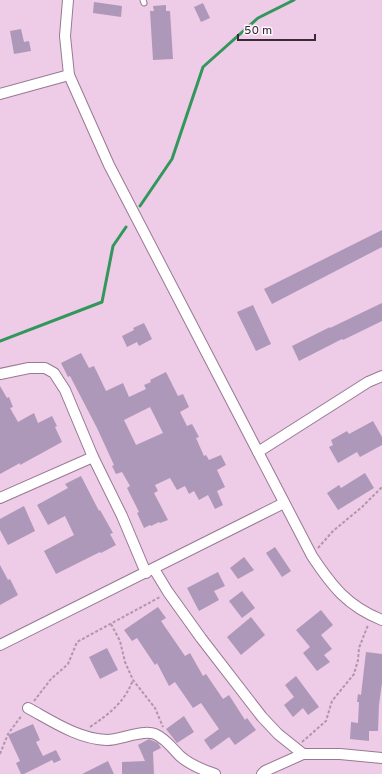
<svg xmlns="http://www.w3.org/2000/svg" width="382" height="774" viewBox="0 0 382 774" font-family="Overpass,sans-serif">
<rect width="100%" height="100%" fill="#eecbe7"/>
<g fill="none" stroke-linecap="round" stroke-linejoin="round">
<g stroke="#31975a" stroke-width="3">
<path d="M 140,206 L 172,159 L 203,67 L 258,18 L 294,0"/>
<path d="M 0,341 L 102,302 L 113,246 L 126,227"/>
</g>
</g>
<g fill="#ad98b9" fill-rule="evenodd">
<path d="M 94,2 L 122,6 L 121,17 L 93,13 Z"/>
<path d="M 203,3 L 210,18 L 201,22 L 194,7 Z"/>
<path d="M 166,5 L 166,11 L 170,11 L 173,59 L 153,60 L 150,11 L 154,11 L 153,6 Z"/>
<path d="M 21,29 L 24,42 L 29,41 L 31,51 L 14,54 L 10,31 Z"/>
<path d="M 382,230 L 382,247 L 272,304 L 264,289 Z"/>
<path d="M 382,303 L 382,321 L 343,340 L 342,339 L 299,361 L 292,346 L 330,327 L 330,328 Z"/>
<path d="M 253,305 L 271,344 L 256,351 L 237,312 Z"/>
<path d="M 144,323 L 152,339 L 139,346 L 137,342 L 127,347 L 122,336 L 134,330 L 133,328 Z"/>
<path d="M 81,353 L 89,368 L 94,366 L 106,391 L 123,383 L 129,397 L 146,389 L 144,385 L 151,382 L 150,380 L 166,372 L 178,396 L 183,394 L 189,407 L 180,412 L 187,426 L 192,424 L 199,437 L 196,438 L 204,456 L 206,455 L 209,460 L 221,455 L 226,465 L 217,470 L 225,487 L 217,491 L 223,505 L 215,509 L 208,495 L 199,500 L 194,491 L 189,494 L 185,486 L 177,490 L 170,478 L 155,485 L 158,491 L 154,493 L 168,520 L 160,523 L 159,522 L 151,526 L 150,525 L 144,528 L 137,513 L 139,512 L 127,488 L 130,486 L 122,472 L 116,474 L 112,466 L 114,465 L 97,428 L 70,376 L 68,377 L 61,363 ZM 150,407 L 163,433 L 136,445 L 124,420 Z"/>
<path d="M 0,386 L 7,398 L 9,397 L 13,407 L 10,408 L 18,422 L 34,413 L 38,423 L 52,416 L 57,426 L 55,427 L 62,442 L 20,465 L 20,463 L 0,474 Z"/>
<path d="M 373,421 L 382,437 L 382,445 L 360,457 L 357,452 L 338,463 L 329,447 L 333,445 L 331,440 L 347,431 L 349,434 Z"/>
<path d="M 365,473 L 374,488 L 338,510 L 327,493 L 339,485 L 341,488 Z"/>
<path d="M 81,476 L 99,511 L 100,510 L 113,533 L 110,534 L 116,545 L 101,553 L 100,552 L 56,574 L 44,551 L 74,535 L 65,516 L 48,525 L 37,505 L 68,488 L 65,484 Z"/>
<path d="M 24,506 L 35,531 L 8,545 L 0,530 L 0,519 Z"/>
<path d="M 275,547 L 291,571 L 282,577 L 266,553 Z"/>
<path d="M 244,557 L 254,570 L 238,579 L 230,568 Z"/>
<path d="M 0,565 L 8,580 L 10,579 L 18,595 L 0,605 Z"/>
<path d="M 218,572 L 225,586 L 214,591 L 219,600 L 199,611 L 187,588 Z"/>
<path d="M 242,591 L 255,608 L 242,618 L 229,601 Z"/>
<path d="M 158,607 L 166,618 L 161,621 L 185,656 L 190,653 L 203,676 L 206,674 L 223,699 L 229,695 L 245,720 L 247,718 L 256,730 L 235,745 L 229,737 L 211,750 L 204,740 L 219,729 L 201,703 L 193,708 L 175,682 L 169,686 L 157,663 L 155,665 L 137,638 L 132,641 L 124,630 Z"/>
<path d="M 321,610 L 333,625 L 321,635 L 332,649 L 324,655 L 330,662 L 317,671 L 303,653 L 310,647 L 296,630 Z"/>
<path d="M 251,617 L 265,635 L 241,655 L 227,637 Z"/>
<path d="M 107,648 L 118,670 L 100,679 L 89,657 Z"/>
<path d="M 366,652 L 382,654 L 382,683 L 379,705 L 378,731 L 369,731 L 369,741 L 350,739 L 351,722 L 358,723 L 359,702 L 357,702 L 358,694 L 361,695 Z"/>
<path d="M 296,676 L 319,707 L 308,715 L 303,708 L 293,717 L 284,705 L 294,697 L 285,685 Z"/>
<path d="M 184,716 L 194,732 L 177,743 L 166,729 Z"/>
<path d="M 33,724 L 40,740 L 36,742 L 43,756 L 56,750 L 61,760 L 54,763 L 52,760 L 24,774 L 21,774 L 16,763 L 20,761 L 8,735 Z"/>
<path d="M 149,739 L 158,743 L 161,748 L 153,752 L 154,774 L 122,774 L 122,762 L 145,761 L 138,745 Z"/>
<path d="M 108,761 L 114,774 L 82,774 Z"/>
</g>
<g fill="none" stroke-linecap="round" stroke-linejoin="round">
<g stroke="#987992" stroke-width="7">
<path id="lane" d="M 143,0 L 144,3"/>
</g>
<g stroke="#987992" stroke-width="12">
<g id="street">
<path d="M 68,0 L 65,36 L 69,75 L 109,165 L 312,556 C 332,586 347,606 382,620"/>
<path d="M 0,94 L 69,75"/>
<path d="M 0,374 L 29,368 L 45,368 L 54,373 L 65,390 L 93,457 L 122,516 L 146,573"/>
<path d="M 258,452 L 368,382 L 382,376"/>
<path d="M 0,498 L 93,457"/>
<path d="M 154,569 L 168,592 L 201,638 L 262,717 L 278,734 L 303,754"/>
<path d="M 0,645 L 284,503"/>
<path d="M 28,708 C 52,721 78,739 107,740 C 120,740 143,729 155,734 C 165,738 173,749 180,756 C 190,765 203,770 215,774"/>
<path d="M 262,774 L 265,771 L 303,754 L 340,754 L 382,758"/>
</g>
</g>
<g stroke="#b195ab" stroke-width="2" stroke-dasharray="3 2" stroke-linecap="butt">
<path d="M 318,548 L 333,531 L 362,507 L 382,487"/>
<path d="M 111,624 L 120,641 L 125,662 L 133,680 L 155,708 L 163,727"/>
<path d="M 34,701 L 51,679 L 68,664 L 77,642 L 160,597"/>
<path d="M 90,727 C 110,713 124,703 133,680"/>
<path d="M 302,742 L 326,721 L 332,701 L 354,674 L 358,660 L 359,648 L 368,625"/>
<path d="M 0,754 L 8,734 L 22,715"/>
</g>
<use href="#lane" stroke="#fff" stroke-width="5"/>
<use href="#street" stroke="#fff" stroke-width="10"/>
</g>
<path d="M238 34v6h77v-6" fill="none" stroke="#382b36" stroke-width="2"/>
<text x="244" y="34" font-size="12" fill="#382b36" stroke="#fdf6fc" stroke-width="3" paint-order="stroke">50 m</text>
</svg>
